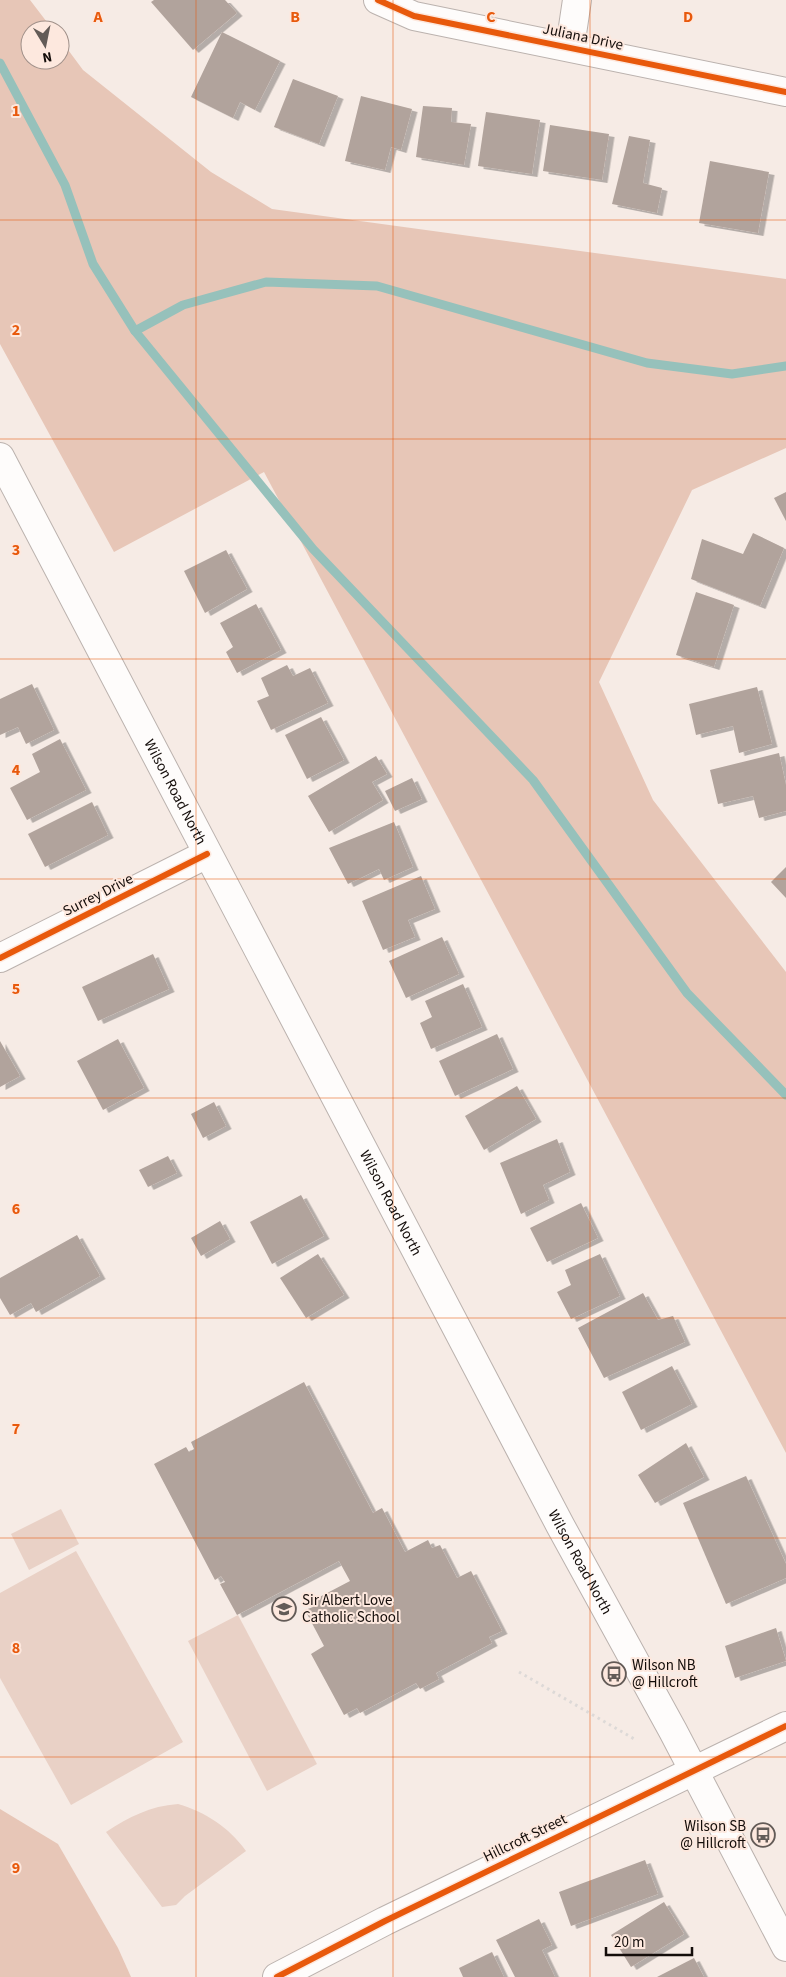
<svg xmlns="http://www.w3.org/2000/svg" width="786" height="1977" viewBox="0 0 786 1977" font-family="'Source Sans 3',sans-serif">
<defs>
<filter id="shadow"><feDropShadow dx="5.5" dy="3" stdDeviation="0" flood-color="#0004"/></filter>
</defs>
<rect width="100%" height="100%" fill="#f6ebe5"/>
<g fill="#e9d1c6">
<path d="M 61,1509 L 79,1544 L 29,1570 L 11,1534 Z"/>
<path d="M 76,1551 L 183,1742 L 71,1805 L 0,1678 L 0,1593 Z"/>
<path d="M 238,1615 L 317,1764 L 267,1791 L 188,1641 Z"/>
<path d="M 178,1804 C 205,1812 229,1827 246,1851 L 185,1896 L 176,1905 L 162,1907 L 106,1832 C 129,1817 150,1806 178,1804 Z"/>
</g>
<g fill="#e7c6b7">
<path d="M 0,0 L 30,0 L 53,30 L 30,30 L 30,60 L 60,60 L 60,39 L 83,70 L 211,172 L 272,209 L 786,279 L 786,448 L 692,490 L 599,682 L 653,800 L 786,972 L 786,1453 L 264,472 L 114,552 L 0,344 Z"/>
<path d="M 0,1809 L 58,1844 L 118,1948 L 131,1977 L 0,1977 Z"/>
</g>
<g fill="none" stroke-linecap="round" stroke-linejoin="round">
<g stroke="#96c1bb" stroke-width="9">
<path d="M 0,63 L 65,185 L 93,264 L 135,331 L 313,549 L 533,780 L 687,993 L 786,1095"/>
<path d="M 135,331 L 183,305 L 266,282 L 377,286 L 647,363 L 732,374 L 786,366"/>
</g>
</g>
<g fill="#b1a39c" filter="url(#shadow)">
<path d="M 154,0 L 225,0 L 237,13 L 193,50 L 151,2 Z"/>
<path d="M 222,32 L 280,61 L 255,110 L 240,102 L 233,118 L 191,97 Z"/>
<path d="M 293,79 L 338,96 L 319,144 L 274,127 Z"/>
<path d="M 361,96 L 412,109 L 401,150 L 391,147 L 385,170 L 345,161 Z"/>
<path d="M 423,106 L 452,108 L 451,122 L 471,124 L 464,165 L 416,157 Z"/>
<path d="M 486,112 L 540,120 L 532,174 L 478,166 Z"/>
<path d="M 550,125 L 609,134 L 602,180 L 543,171 Z"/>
<path d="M 629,136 L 650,140 L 643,183 L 662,188 L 657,213 L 612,204 Z"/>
<path d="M 710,161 L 769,172 L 758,233 L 699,223 Z"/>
<path d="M 786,492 L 786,521 L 774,498 Z"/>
<path d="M 753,533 L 784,548 L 760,606 L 691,579 L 702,539 L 743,554 Z"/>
<path d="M 226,550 L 247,589 L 205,613 L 184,571 Z"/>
<path d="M 696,592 L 734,605 L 714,667 L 676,655 Z"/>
<path d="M 256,604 L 281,650 L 237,673 L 226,652 L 233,647 L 220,623 Z"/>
<path d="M 287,665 L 293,676 L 310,668 L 328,703 L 271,730 L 257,701 L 269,696 L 261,678 Z"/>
<path d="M 32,684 L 54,730 L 26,744 L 18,727 L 0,735 L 0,699 Z"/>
<path d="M 757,687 L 772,744 L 739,753 L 733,726 L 696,735 L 689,704 Z"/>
<path d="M 321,717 L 344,760 L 307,779 L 285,735 Z"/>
<path d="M 60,739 L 86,790 L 27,820 L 10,788 L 40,772 L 32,754 Z"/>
<path d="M 779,753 L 786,785 L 786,811 L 759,818 L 753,796 L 718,804 L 710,770 Z"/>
<path d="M 376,756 L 387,774 L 372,782 L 383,800 L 329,832 L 308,796 Z"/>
<path d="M 412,778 L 422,799 L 395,811 L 385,791 Z"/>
<path d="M 92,802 L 108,835 L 45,867 L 28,834 Z"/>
<path d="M 394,822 L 413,867 L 384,880 L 379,869 L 348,884 L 329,848 Z"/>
<path d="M 786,867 L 786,898 L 771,882 Z"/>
<path d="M 421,876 L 435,909 L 408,920 L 415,937 L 383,950 L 362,901 Z"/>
<path d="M 442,937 L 459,974 L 406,998 L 389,961 Z"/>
<path d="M 153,954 L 169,989 L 98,1021 L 82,987 Z"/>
<path d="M 463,984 L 482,1027 L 431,1049 L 420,1023 L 432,1017 L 425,1001 Z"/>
<path d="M 497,1034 L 513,1069 L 455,1096 L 439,1061 Z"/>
<path d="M 118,1039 L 144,1088 L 103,1110 L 77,1061 Z"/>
<path d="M 0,1041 L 20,1076 L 0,1087 Z"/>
<path d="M 517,1086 L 536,1119 L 484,1150 L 465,1116 Z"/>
<path d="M 214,1102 L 226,1126 L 203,1138 L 191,1114 Z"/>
<path d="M 557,1139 L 570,1172 L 543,1185 L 549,1200 L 521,1214 L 500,1163 Z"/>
<path d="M 168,1156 L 177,1173 L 148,1187 L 139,1170 Z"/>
<path d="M 301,1195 L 324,1236 L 272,1264 L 250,1222 Z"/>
<path d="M 581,1203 L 598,1238 L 547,1262 L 530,1228 Z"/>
<path d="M 220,1221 L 230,1239 L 201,1256 L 191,1238 Z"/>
<path d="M 77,1235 L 100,1276 L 36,1312 L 31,1303 L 10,1315 L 0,1298 L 0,1278 Z"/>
<path d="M 318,1254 L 344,1295 L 306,1318 L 280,1278 Z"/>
<path d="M 600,1254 L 620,1296 L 571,1319 L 557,1292 L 571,1285 L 565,1270 Z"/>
<path d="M 643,1293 L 658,1320 L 673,1316 L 685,1342 L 604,1378 L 578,1328 Z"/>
<path d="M 672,1366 L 692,1404 L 641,1430 L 622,1392 Z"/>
<path d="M 304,1382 L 373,1513 L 382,1508 L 405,1552 L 428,1540 L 432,1548 L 440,1545 L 457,1578 L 471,1571 L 502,1631 L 489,1637 L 492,1643 L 436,1673 L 439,1679 L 420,1689 L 416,1683 L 360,1713 L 357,1708 L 344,1715 L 311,1654 L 324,1646 L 305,1610 L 313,1607 L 310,1602 L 350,1581 L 339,1561 L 237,1615 L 220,1584 L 225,1582 L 221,1576 L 215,1580 L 154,1464 L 186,1447 L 189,1452 L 194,1449 L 191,1442 Z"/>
<path d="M 686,1443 L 704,1477 L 655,1503 L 638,1475 Z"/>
<path d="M 746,1476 L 786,1564 L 786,1578 L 726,1604 L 683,1503 Z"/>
<path d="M 776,1628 L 786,1661 L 735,1678 L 725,1646 Z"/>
<path d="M 645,1860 L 658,1894 L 571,1926 L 559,1892 Z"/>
<path d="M 664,1902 L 684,1934 L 631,1967 L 611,1935 Z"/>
<path d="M 539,1919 L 552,1945 L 542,1950 L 555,1977 L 515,1977 L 496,1940 Z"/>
<path d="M 492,1952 L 504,1977 L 463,1977 L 459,1968 Z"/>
<path d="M 694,1958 L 704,1977 L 657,1977 Z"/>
</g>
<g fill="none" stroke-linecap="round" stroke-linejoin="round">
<g stroke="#bbb2ae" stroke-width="30">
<g id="minor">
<path d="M 378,0 L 414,16 L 786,92"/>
<path d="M 570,47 L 577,0"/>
<path d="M 0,958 L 207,854"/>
<path d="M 277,1977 L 385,1921 L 786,1726"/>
</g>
</g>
<g stroke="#bbb2ae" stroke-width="30">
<g id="major">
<path id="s1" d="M 0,457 L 560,1525 L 673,1731 L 786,1947"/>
</g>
</g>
<path stroke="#ddd9d7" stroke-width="3" stroke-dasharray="2.5 4" stroke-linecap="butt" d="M 519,1672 L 636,1740"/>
<use href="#minor" stroke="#fefcfb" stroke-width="28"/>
<use href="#major" stroke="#fefcfb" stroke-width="28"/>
<g stroke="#fde8de" stroke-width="9">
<g id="cycleway">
<path d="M 378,0 L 414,16 L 786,92"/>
<path d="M 0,958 L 207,854"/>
<path d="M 277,1977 L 385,1921 L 786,1726"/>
</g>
</g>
<use href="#cycleway" stroke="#e8590c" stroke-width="6"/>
</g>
<path fill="none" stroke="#e8590c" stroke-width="1" stroke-opacity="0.55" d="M 196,0 L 196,1977M 393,0 L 393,1977M 590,0 L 590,1977M 0,220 L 786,220M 0,439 L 786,439M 0,659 L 786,659M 0,879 L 786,879M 0,1098 L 786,1098M 0,1318 L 786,1318M 0,1538 L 786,1538M 0,1757 L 786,1757"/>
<defs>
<g id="school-ring" transform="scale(1.25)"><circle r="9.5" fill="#fde8de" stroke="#635b57" stroke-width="1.5"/><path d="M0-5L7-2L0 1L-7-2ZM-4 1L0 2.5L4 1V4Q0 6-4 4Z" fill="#635b57"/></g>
<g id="bus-ring" transform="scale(1.25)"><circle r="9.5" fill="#fde8de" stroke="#635b57" stroke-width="1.5"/><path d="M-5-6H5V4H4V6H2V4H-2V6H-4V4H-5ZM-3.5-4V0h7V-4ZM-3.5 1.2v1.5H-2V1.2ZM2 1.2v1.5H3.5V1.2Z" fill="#635b57"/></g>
</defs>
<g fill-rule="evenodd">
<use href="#school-ring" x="284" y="1609"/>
<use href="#bus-ring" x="614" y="1674"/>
<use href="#bus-ring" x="763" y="1835"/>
</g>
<g text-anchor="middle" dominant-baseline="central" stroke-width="4" stroke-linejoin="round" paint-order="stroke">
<g font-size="15" fill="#140d0a" stroke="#fde8de">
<text transform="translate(583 37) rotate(12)">Juliana Drive</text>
<text stroke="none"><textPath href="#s1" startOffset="378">Wilson Road North</textPath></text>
<text transform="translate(98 895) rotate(-27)">Surrey Drive</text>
<text stroke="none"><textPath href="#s1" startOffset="842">Wilson Road North</textPath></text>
<text stroke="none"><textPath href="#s1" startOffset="1248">Wilson Road North</textPath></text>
<text transform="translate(525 1838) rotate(-26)">Hillcroft Street</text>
</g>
<g font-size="15" fill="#140d0a" stroke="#fde8de" text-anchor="start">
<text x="302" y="1600">Sir Albert Love<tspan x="302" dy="17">Catholic School</tspan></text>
<text x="632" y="1665">Wilson NB<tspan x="632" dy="17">@ Hillcroft</tspan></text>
<text x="746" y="1826" text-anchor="end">Wilson SB<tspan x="746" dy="17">@ Hillcroft</tspan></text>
</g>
</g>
<g font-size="16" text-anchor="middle" font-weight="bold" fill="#e8590c" stroke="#fde8de" stroke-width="4" stroke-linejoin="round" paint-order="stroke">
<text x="98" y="22">A</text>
<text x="295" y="22">B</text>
<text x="491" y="22">C</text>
<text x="688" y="22">D</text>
<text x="16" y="116">1</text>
<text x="16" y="335">2</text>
<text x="16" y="555">3</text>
<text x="16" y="775">4</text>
<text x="16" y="994">5</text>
<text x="16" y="1214">6</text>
<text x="16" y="1434">7</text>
<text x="16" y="1653">8</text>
<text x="16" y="1873">9</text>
</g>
<g transform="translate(45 45) rotate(170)"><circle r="24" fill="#fde8de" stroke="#a09089"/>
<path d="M0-4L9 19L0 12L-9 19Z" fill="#635b57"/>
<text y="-8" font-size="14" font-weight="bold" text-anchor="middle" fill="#140d0a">N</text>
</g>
<path d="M606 1947v8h86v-8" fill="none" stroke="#140d0a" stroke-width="2.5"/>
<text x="614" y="1947" font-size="15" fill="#140d0a" stroke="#fde8de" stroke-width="4" paint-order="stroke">20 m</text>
</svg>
